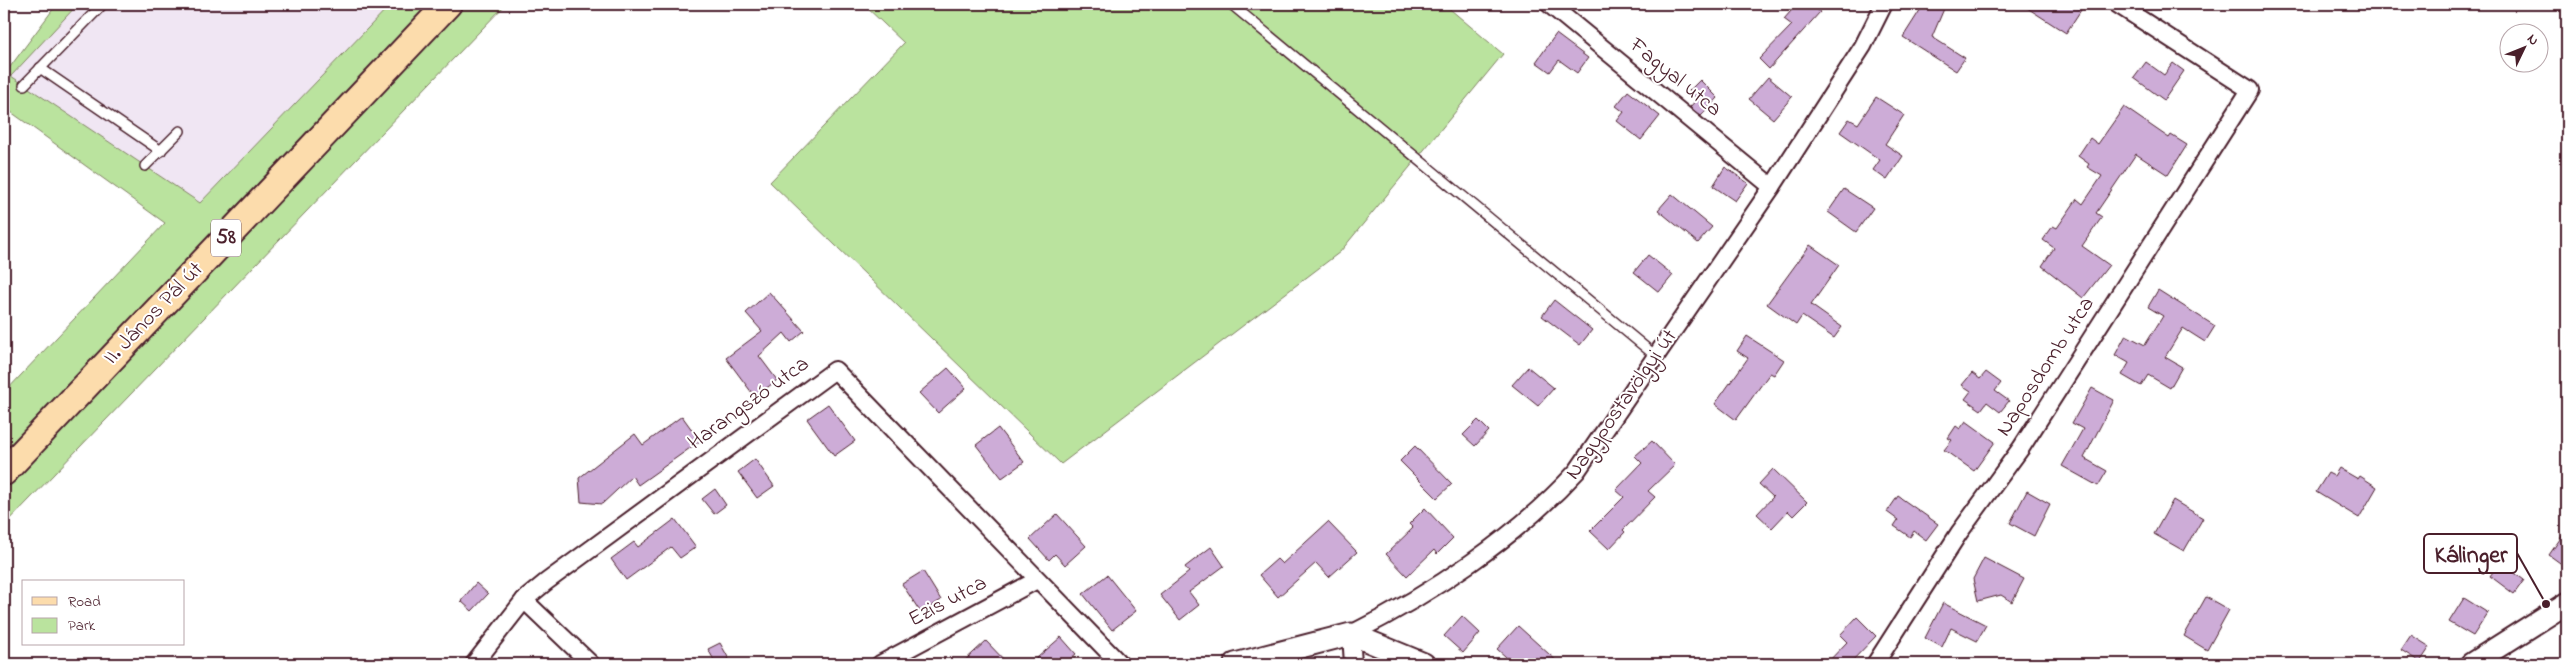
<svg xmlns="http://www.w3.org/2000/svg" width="2571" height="668" viewBox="0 0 2571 668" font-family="'Indie Flower',sans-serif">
<rect width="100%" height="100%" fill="#fff"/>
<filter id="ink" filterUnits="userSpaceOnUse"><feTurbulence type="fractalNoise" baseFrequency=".02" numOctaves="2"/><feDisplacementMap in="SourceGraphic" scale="10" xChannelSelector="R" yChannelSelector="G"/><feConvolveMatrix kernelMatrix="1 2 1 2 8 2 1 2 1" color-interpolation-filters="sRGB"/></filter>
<g filter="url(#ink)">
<path fill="#f0e6f3" d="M 78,4 L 391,4 L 200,203 L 10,76 Z"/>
<g fill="#bae39e" stroke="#828164">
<path d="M 57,4 L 78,4 L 11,76 L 200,203 L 391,4 L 506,4 L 4,526 L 4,393 L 165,223 L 4,107 L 4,75 Z"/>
<path d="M 863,4 L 1444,4 L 1503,54 L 1340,252 L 1061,464 L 770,182 L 904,43 Z"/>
</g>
<g fill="#cdacd7" stroke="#4a1f2b">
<path d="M 1797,4 L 1810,4 L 1820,12 L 1769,69 L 1759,59 L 1792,25 L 1784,19 Z"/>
<path d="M 1924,4 L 1946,4 L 1932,37 L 1965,58 L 1956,71 L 1903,37 Z"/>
<path d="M 2021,4 L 2071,4 L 2081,10 L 2066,33 Z"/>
<path d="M 1556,34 L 1588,58 L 1577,73 L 1559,60 L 1550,72 L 1536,62 Z"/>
<path d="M 2146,62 L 2164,75 L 2173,63 L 2184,71 L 2164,100 L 2134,78 Z"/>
<path d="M 1768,77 L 1792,97 L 1773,119 L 1749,99 Z"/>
<path d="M 1700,80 L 1718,98 L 1701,116 L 1690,107 L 1697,99 L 1689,91 Z"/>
<path d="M 1628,91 L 1660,116 L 1641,140 L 1617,121 L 1624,112 L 1616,106 Z"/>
<path d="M 1876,97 L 1904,115 L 1885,144 L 1903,156 L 1887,180 L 1873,170 L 1880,160 L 1840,132 L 1849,119 L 1858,124 Z"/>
<path d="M 2124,107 L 2169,138 L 2171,135 L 2187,145 L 2168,175 L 2136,154 L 2096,213 L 2102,217 L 2082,246 L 2109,265 L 2083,298 L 2042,266 L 2054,248 L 2043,240 L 2053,226 L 2057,228 L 2077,199 L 2083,204 L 2102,176 L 2087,167 L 2089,164 L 2078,156 L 2090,138 L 2098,144 Z"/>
<path d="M 1725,167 L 1748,183 L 1735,201 L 1713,186 Z"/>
<path d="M 1844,189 L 1873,208 L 1856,232 L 1828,212 Z"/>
<path d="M 1672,194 L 1712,227 L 1698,243 L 1658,210 Z"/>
<path d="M 1810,245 L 1839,265 L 1811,305 L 1842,327 L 1834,338 L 1802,316 L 1796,325 L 1767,304 Z"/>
<path d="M 1648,255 L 1673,275 L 1659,292 L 1634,272 Z"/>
<path d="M 2158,290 L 2215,326 L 2205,342 L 2183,328 L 2165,357 L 2182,367 L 2170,388 L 2148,375 L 2141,386 L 2122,375 L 2129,363 L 2115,355 L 2126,335 L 2145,345 L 2163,316 L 2148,307 Z"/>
<path d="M 769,292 L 804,331 L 791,342 L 784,333 L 759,356 L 777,380 L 755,397 L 726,358 L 762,331 L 746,313 Z"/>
<path d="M 1554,300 L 1592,330 L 1580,345 L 1542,316 Z"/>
<path d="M 1747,336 L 1784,360 L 1774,375 L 1770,373 L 1736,420 L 1715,404 L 1748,358 L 1737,351 Z"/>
<path d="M 1528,367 L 1554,388 L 1538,406 L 1512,385 Z"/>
<path d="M 948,368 L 966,388 L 938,413 L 919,393 Z"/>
<path d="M 1986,372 L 2001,383 L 1995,391 L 2009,401 L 2000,412 L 1987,402 L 1981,410 L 1965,399 L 1971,391 L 1962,385 L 1972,373 L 1980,379 Z"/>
<path d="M 2092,388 L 2114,400 L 2084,458 L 2107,471 L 2098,486 L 2062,466 L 2083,429 L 2072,423 Z"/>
<path d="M 828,404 L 855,441 L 834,456 L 807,419 Z"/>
<path d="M 682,416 L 700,441 L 638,485 L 632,476 L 602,504 L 581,502 L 579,478 L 635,434 L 643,445 Z"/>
<path d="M 1478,420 L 1489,431 L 1475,446 L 1463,435 Z"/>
<path d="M 1966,421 L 1995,442 L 1974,471 L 1944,450 L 1952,440 L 1948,438 L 1956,426 L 1960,429 Z"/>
<path d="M 998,428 L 1024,462 L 1002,478 L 976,445 Z"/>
<path d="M 1652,441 L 1675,465 L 1648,491 L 1655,497 L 1623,530 L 1625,532 L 1609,549 L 1590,531 L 1624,497 L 1616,490 L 1642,463 L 1635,456 Z"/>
<path d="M 1415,446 L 1452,484 L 1437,498 L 1400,461 Z"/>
<path d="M 755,459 L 774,486 L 757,498 L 738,472 Z"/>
<path d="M 2339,468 L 2358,479 L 2360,476 L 2377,487 L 2359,518 L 2316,492 L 2328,473 L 2334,476 Z"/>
<path d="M 1773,469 L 1807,502 L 1793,516 L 1788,511 L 1772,528 L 1757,514 L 1773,497 L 1759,484 Z"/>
<path d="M 715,489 L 726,505 L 714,514 L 702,499 Z"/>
<path d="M 2027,491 L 2050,504 L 2034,536 L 2010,523 Z"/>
<path d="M 1898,496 L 1938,524 L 1926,540 L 1914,531 L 1910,537 L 1894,526 L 1898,520 L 1887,512 Z"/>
<path d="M 2173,500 L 2203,518 L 2184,551 L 2154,534 Z"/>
<path d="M 1425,508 L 1453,538 L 1437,554 L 1434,550 L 1407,576 L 1386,554 L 1413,528 L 1409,524 Z"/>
<path d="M 1057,514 L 1086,546 L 1065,565 L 1055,554 L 1049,560 L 1030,539 Z"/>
<path d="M 675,519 L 696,547 L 680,558 L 671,547 L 626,580 L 611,559 L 634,542 L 638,547 Z"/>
<path d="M 1328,522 L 1357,552 L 1329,577 L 1316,563 L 1278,597 L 1259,575 L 1277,559 L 1282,564 Z"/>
<path d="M 2567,529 L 2567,568 L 2549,555 Z"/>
<path d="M 1211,547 L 1224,566 L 1189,592 L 1199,605 L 1180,620 L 1160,595 L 1189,572 L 1185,567 Z"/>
<path d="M 1984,558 L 2024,579 L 2012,602 L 2001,595 L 1978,601 L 1973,579 Z"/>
<path d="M 2500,562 L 2524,580 L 2514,594 L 2490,576 Z"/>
<path d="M 923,571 L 941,600 L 921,613 L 902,584 Z"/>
<path d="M 1107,575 L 1136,611 L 1112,630 L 1083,594 Z"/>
<path d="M 476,583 L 488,594 L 472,611 L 461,601 Z"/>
<path d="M 2206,597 L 2229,610 L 2207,650 L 2184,636 Z"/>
<path d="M 2464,598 L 2488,613 L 2473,636 L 2449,622 Z"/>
<path d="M 1943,603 L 1986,625 L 1977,641 L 1951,628 L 1942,647 L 1925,638 Z"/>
<path d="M 1462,616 L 1480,633 L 1463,653 L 1444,636 Z"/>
<path d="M 1857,617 L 1876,636 L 1849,664 L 1826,664 L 1847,642 L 1840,635 Z"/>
<path d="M 1518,626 L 1560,664 L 1514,664 L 1497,649 Z"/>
<path d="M 2411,635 L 2430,647 L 2420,662 L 2401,650 Z"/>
<path d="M 1061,637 L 1076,654 L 1064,664 L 1030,664 Z"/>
<path d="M 986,641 L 1008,664 L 961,664 Z"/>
<path d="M 720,643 L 729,659 L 716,664 L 708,649 Z"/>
</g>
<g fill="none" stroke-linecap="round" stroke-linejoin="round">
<g stroke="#4a1f2b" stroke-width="12">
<g id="service">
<path d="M 1231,4 L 1657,357"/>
<path d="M 40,68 L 161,151"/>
<path d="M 24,85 L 103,4"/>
<path d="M 145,166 L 180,131"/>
</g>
</g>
<g stroke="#4a1f2b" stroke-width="20">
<g id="minor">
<path d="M 1549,4 L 1772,187"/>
<path d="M 524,600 L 591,664"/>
<path d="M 474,664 L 524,600 L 546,582 L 835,370 L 1120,664"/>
<path d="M 880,664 L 1037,580"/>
<path d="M 1353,664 L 1351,634 C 1431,594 1516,538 1577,471 L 1772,187 L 1863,46 L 1884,4"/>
<path d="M 1875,664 L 1959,533 L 2021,448 L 2250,90 L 2117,4"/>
</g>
</g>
<g stroke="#4a1f2b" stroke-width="25">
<g id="tertiary">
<path d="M 1235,664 L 1351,634 L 1424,664"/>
<path d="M 2471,664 L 2567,603"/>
</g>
</g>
<g stroke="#4a1f2b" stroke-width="30">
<path id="primary" d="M 4,472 L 448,4"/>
</g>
<use href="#service" stroke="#fff" stroke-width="9"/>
<use href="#minor" stroke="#fff" stroke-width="16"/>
<use href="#tertiary" stroke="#fff" stroke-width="21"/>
<use href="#primary" stroke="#fcdcac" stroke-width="26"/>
</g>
</g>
<g text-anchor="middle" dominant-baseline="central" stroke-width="4" stroke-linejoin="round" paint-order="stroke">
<rect fill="#fff" stroke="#80626b" stroke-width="1" x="211" y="219.5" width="30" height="37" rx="4"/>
<g font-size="21" font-weight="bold" fill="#4a1f2b">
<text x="226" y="238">58</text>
</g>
<g font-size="22" fill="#4a1f2b" stroke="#fff">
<text transform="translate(1675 78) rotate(39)">Fagyal utca</text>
<text transform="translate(154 314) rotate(-46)">II. János Pál út</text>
<text transform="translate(2046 367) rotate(-57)">Naposdomb utca</text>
<text transform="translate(749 404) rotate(-36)">Harangszó utca</text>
<text transform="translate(1622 405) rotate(-55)">Nagypostavölgyi út</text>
<text transform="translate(948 602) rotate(-28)">Ezis utca</text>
</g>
</g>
<path fill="none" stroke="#4a1f2b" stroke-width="2" d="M2546 604L2517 553"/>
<circle fill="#4a1f2b" stroke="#fff" stroke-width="2" cx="2546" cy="604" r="5"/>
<rect fill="#fff" stroke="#4a1f2b" stroke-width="2" x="2424" y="534" width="93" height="39" rx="5"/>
<g font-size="24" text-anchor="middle" font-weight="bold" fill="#4a1f2b">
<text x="2471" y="562">Kálinger</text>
</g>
<rect width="2571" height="668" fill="none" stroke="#fff" stroke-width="20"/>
<rect x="10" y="10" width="2551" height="648" fill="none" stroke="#4a1f2b" stroke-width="2" filter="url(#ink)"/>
<rect x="22" y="580" width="162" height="65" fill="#ffffff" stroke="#b7a5aa"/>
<rect x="32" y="597" width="25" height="8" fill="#fcdcac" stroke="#b7a5aa"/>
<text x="68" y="606" font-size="15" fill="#4a1f2b">Road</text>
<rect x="32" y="618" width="25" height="15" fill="#bae39e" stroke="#b7a5aa"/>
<text x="68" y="630" font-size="15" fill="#4a1f2b">Park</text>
<g transform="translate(2524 48) rotate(47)"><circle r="24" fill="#ffffff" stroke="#b7a5aa"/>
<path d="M0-4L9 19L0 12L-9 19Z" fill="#4a1f2b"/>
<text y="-8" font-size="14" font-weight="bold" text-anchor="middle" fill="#4a1f2b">N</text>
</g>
</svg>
